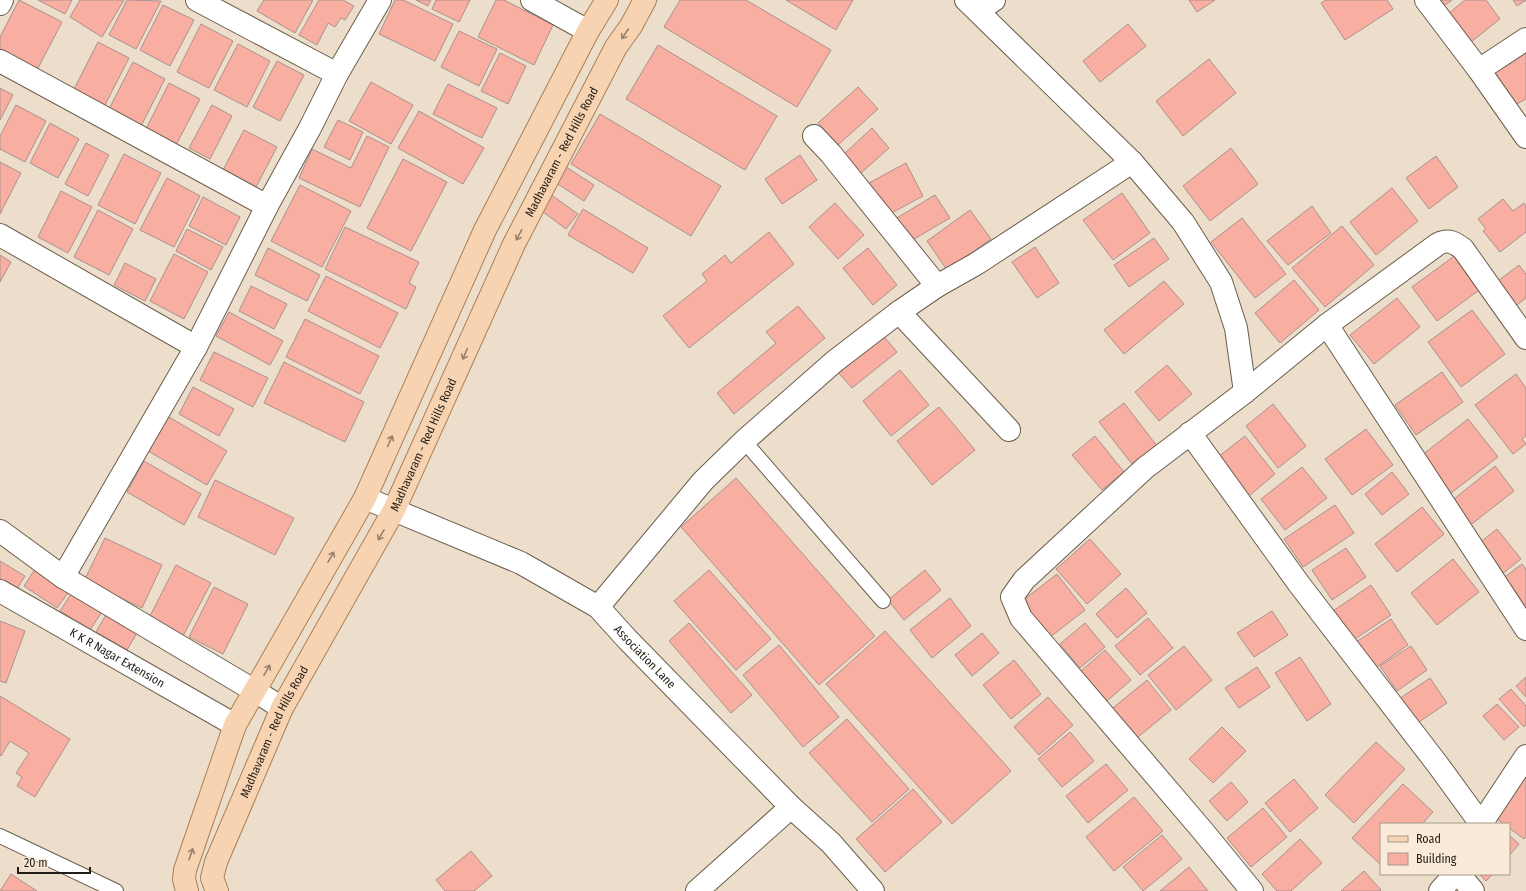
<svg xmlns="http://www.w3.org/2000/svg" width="1526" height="891" viewBox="0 0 1526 891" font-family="'Fira Sans Condensed',sans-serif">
<rect width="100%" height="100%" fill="#eddecb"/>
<g fill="#f8aea1" stroke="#aa918d">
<path d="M 19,0 L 62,22 L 36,72 L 0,54 L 0,37 Z"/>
<path d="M 38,0 L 72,0 L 65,14 Z"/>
<path d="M 80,0 L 124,0 L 102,37 L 70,17 Z"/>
<path d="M 127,0 L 161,1 L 136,49 L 109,35 Z"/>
<path d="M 264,0 L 313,0 L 295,33 L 257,11 Z"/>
<path d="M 319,0 L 343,0 L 354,6 L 345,20 L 341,18 L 335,27 L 328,23 L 317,45 L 299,35 Z"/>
<path d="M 395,0 L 403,0 L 453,24 L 435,61 L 379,34 Z"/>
<path d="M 416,0 L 431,0 L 428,6 Z"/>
<path d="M 436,0 L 470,0 L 459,22 L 432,9 Z"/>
<path d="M 496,0 L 504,0 L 553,25 L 534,65 L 478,37 Z"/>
<path d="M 680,0 L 746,0 L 831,50 L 797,107 L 664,27 Z"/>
<path d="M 786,0 L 853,0 L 836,30 Z"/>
<path d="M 1189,0 L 1215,0 L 1197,12 Z"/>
<path d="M 1326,0 L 1387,0 L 1393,9 L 1345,40 L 1321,3 Z"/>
<path d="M 1431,0 L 1452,0 L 1438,10 Z"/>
<path d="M 1465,0 L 1486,0 L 1500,19 L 1471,42 L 1449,13 Z"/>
<path d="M 1513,0 L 1526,0 L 1517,6 Z"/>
<path d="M 163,5 L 194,20 L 170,66 L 140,50 Z"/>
<path d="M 201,24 L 233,41 L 209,88 L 177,72 Z"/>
<path d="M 1128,24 L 1146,46 L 1100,82 L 1083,61 Z"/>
<path d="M 459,31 L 497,49 L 479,86 L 441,67 Z"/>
<path d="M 98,42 L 129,58 L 103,109 L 72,93 Z"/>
<path d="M 238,44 L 270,61 L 247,107 L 214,90 Z"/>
<path d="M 658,45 L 777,116 L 745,170 L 626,99 Z"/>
<path d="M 1526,51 L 1526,99 L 1513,106 L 1492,70 Z"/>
<path d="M 500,53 L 526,66 L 508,104 L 481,91 Z"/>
<path d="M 1209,59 L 1236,93 L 1183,136 L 1156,101 Z"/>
<path d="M 277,61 L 304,75 L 280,121 L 253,107 Z"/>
<path d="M 133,62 L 165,79 L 140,128 L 108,111 Z"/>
<path d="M 371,82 L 413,105 L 391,144 L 349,121 Z"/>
<path d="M 169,83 L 200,99 L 176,145 L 146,129 Z"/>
<path d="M 448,84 L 497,108 L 482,138 L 433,114 Z"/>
<path d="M 858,87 L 878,109 L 838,145 L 818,123 Z"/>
<path d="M 0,88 L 13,95 L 0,120 Z"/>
<path d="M 16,105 L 46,121 L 25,162 L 0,149 L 0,136 Z"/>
<path d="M 212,105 L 232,116 L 210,159 L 189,148 Z"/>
<path d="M 419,111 L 484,148 L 463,184 L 398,148 Z"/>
<path d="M 600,114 L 721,186 L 691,236 L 571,164 Z"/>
<path d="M 338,120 L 363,132 L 350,160 L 324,147 Z"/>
<path d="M 50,123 L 79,139 L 58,178 L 30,163 Z"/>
<path d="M 872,128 L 889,148 L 860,174 L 843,155 Z"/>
<path d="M 244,130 L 277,147 L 256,187 L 223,170 Z"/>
<path d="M 367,136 L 389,147 L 360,207 L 299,178 L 312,149 L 351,168 Z"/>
<path d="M 86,143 L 109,155 L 88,196 L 65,184 Z"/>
<path d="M 1231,148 L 1258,184 L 1210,221 L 1183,186 Z"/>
<path d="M 124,154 L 161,173 L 135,224 L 98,205 Z"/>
<path d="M 800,155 L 817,180 L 782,204 L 765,179 Z"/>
<path d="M 1436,156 L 1458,187 L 1429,209 L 1406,178 Z"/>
<path d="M 403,159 L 447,182 L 411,251 L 367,228 Z"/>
<path d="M 0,162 L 21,173 L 0,214 Z"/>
<path d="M 906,163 L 923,196 L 886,216 L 869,183 Z"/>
<path d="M 563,165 L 594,185 L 584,201 L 553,181 Z"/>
<path d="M 167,178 L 200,196 L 174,247 L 140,230 Z"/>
<path d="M 300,185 L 351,211 L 322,267 L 271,241 Z"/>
<path d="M 1392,188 L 1418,221 L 1376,255 L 1350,222 Z"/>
<path d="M 61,191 L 92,207 L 68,253 L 38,237 Z"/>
<path d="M 1122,193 L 1150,233 L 1113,260 L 1083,220 Z"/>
<path d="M 550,194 L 578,214 L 566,229 L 539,209 Z"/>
<path d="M 935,195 L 950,218 L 909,242 L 895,219 Z"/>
<path d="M 203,197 L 240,217 L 226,245 L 189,226 Z"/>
<path d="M 1503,199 L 1513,211 L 1524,203 L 1526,206 L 1526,232 L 1500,252 L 1483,231 L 1486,229 L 1478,219 Z"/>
<path d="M 835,203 L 864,235 L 838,259 L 809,227 Z"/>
<path d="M 1312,206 L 1331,233 L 1288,265 L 1267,241 Z"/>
<path d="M 583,209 L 648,248 L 633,273 L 568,235 Z"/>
<path d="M 98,210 L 133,229 L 109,275 L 74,257 Z"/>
<path d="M 970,210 L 991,239 L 947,270 L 927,241 Z"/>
<path d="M 1242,218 L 1286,274 L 1255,298 L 1211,242 Z"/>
<path d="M 1342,226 L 1374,265 L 1325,307 L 1292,268 Z"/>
<path d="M 345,227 L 419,262 L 409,283 L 416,287 L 406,309 L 325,269 Z"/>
<path d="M 187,229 L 223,247 L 211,270 L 176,251 Z"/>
<path d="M 769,232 L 794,264 L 689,348 L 663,316 L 707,281 L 702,274 L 725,255 L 731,263 Z"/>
<path d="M 1154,238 L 1169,259 L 1129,287 L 1114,265 Z"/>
<path d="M 1035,247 L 1059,283 L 1037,298 L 1012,262 Z"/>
<path d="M 268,248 L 320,275 L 307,301 L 255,275 Z"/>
<path d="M 868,248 L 897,285 L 873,305 L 843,268 Z"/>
<path d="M 174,254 L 208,272 L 184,319 L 150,301 Z"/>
<path d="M 1457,254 L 1482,288 L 1437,321 L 1412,287 Z"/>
<path d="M 0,255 L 11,262 L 0,282 Z"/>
<path d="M 125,263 L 156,279 L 145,301 L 114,285 Z"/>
<path d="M 1519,265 L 1526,274 L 1526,298 L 1513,308 L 1494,284 Z"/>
<path d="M 326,276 L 398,313 L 380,348 L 308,311 Z"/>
<path d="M 1294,280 L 1319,310 L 1280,343 L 1255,313 Z"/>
<path d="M 1164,281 L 1184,304 L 1124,354 L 1104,330 Z"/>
<path d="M 251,286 L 287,304 L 274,329 L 239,311 Z"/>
<path d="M 1397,298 L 1420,327 L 1374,364 L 1350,335 Z"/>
<path d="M 798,306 L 825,338 L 734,414 L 717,393 L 776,343 L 766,332 Z"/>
<path d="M 1472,310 L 1505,354 L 1461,387 L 1428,342 Z"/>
<path d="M 229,312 L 283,341 L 270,365 L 216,336 Z"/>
<path d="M 305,319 L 379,356 L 360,394 L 286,357 Z"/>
<path d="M 881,333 L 897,352 L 852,388 L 836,370 Z"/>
<path d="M 214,352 L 268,378 L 253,407 L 200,380 Z"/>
<path d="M 284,362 L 364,402 L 345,442 L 264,403 Z"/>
<path d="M 1167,365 L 1192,394 L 1159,421 L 1135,392 Z"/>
<path d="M 900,370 L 929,405 L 891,436 L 863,401 Z"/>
<path d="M 1442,372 L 1463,402 L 1416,435 L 1395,405 Z"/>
<path d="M 1516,374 L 1526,388 L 1526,436 L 1522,439 L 1526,444 L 1513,454 L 1475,405 Z"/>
<path d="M 193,387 L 234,409 L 219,436 L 179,414 Z"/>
<path d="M 1124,403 L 1157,446 L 1132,464 L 1099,422 Z"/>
<path d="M 1273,404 L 1306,446 L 1278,468 L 1246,426 Z"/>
<path d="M 939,407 L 975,450 L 932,485 L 897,441 Z"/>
<path d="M 167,416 L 227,451 L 207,485 L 148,451 Z"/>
<path d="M 1468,419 L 1498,457 L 1451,493 L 1421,456 Z"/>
<path d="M 1366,429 L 1393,465 L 1352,495 L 1325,459 Z"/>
<path d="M 1095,436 L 1124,472 L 1102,490 L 1072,455 Z"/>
<path d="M 1245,436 L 1275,474 L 1249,496 L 1218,457 Z"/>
<path d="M 144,461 L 201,494 L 184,525 L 127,492 Z"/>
<path d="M 1495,466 L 1514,491 L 1468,527 L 1449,503 Z"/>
<path d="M 1302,467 L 1327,498 L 1285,530 L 1261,499 Z"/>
<path d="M 1392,472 L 1409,494 L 1382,515 L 1365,494 Z"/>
<path d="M 736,478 L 875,636 L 819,685 L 681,527 Z"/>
<path d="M 215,480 L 294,518 L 275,555 L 198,517 Z"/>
<path d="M 1335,505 L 1354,533 L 1303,567 L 1284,539 Z"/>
<path d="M 1422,507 L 1444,534 L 1397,572 L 1375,544 Z"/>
<path d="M 1497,529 L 1521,559 L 1502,574 L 1478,544 Z"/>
<path d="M 105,538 L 162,565 L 142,608 L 84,581 Z"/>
<path d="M 1090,539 L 1121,574 L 1087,604 L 1056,569 Z"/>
<path d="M 1346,548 L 1366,577 L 1332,600 L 1312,570 Z"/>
<path d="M 1453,559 L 1479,592 L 1437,625 L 1411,593 Z"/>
<path d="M 0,561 L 25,576 L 13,595 L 0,586 Z"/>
<path d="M 1522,564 L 1526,569 L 1526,609 L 1502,579 Z"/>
<path d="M 176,565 L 211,583 L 182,638 L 148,620 Z"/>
<path d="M 37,566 L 71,589 L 57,608 L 24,586 Z"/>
<path d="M 709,570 L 771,639 L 736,670 L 674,601 Z"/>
<path d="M 925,570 L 941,590 L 904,620 L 888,600 Z"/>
<path d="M 1057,574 L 1085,610 L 1049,638 L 1021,602 Z"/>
<path d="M 1371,585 L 1391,615 L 1352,641 L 1333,611 Z"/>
<path d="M 214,587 L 248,604 L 223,654 L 189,637 Z"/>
<path d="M 1126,588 L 1147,613 L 1117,638 L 1096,614 Z"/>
<path d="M 73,591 L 103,610 L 90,630 L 60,611 Z"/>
<path d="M 950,598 L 971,626 L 932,658 L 910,630 Z"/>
<path d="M 1272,611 L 1288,635 L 1254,657 L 1237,633 Z"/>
<path d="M 107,613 L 138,631 L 127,650 L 96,632 Z"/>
<path d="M 1148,618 L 1173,648 L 1140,675 L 1115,646 Z"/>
<path d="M 1391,619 L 1408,645 L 1374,669 L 1356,642 Z"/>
<path d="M 0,621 L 25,631 L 6,683 L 0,681 Z"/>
<path d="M 689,623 L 752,695 L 731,713 L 669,641 Z"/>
<path d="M 1085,623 L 1105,647 L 1080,668 L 1060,644 Z"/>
<path d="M 885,631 L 1011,771 L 952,824 L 826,684 Z"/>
<path d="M 982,633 L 999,653 L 972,676 L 955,655 Z"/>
<path d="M 779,645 L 839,717 L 803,747 L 743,675 Z"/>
<path d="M 1184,646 L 1212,680 L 1176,710 L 1148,675 Z"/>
<path d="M 1411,646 L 1427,670 L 1397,691 L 1380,666 Z"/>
<path d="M 1105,650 L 1131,680 L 1107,701 L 1081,671 Z"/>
<path d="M 1300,657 L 1331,704 L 1307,721 L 1275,673 Z"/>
<path d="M 1014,660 L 1041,694 L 1011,719 L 983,685 Z"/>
<path d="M 1257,667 L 1270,687 L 1239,708 L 1225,688 Z"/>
<path d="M 1526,677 L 1526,697 L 1516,686 Z"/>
<path d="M 1430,678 L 1447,703 L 1416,724 L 1399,699 Z"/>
<path d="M 1147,680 L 1171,710 L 1132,742 L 1108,712 Z"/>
<path d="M 1511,689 L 1526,706 L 1526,725 L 1524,727 L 1499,699 Z"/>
<path d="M 0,696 L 70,739 L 35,797 L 17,786 L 22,777 L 16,773 L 29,753 L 10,741 L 1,756 L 0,755 Z"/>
<path d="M 1048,697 L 1073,725 L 1039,755 L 1014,727 Z"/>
<path d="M 1497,704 L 1519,727 L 1504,740 L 1483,716 Z"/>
<path d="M 847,719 L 909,789 L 872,822 L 809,753 Z"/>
<path d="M 1222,727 L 1246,751 L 1213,783 L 1189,759 Z"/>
<path d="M 1070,732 L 1094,761 L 1062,787 L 1038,759 Z"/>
<path d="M 1376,742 L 1405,769 L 1354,823 L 1325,795 Z"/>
<path d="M 1106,764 L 1128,790 L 1088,823 L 1066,796 Z"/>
<path d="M 1526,776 L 1526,837 L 1524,839 L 1509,828 L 1509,824 L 1504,824 L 1496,818 Z"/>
<path d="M 1294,779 L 1318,808 L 1290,832 L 1265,803 Z"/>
<path d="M 1231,782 L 1248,802 L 1227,821 L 1209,801 Z"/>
<path d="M 1403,784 L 1433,812 L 1422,824 L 1381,824 L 1381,865 L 1352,838 Z"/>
<path d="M 913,789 L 942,822 L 885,872 L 856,839 Z"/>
<path d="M 1134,797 L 1163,831 L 1114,871 L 1086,837 Z"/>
<path d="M 1263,808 L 1287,837 L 1251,867 L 1227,838 Z"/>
<path d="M 1162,835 L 1182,859 L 1143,891 L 1123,867 Z"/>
<path d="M 1509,835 L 1519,844 L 1509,856 Z"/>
<path d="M 1300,839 L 1322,863 L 1291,891 L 1277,891 L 1262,874 Z"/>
<path d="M 471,851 L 492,876 L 474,891 L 445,891 L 436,880 Z"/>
<path d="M 1189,867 L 1208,891 L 1160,891 Z"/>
<path d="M 1364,871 L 1381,890 L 1380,891 L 1341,891 Z"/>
<path d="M 11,874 L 37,891 L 0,891 Z"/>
<path d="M 1479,874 L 1493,874 L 1486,881 Z"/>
</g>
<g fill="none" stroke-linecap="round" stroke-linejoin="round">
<g stroke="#6b5e4d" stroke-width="16">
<g id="lane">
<path d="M 744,441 L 883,601"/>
<path d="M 0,836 L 116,891"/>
</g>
</g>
<g stroke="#6b5e4d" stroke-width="24">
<g id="street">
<path d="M 197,0 L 337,74"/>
<path d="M 532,0 L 588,31"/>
<path d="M 966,0 L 1132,162 L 1183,222 L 1221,282 L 1236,328 L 1245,392"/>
<path d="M 1426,0 L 1479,70 L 1526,39"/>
<path d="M 0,4 L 2,0"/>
<path d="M 978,11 L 994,0"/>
<path d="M 0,61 L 267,206"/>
<path d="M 1479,70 L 1526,137"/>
<path d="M 814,136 L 831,154 L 937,286"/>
<path d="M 0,235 L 196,347"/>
<path d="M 899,312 L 937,286 L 976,264 L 1132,162"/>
<path d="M 1327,325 L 1526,629"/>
<path d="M 1190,433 L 1299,584 L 1438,765 L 1481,824"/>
<path id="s1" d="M 365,498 L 521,563 L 598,607 L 627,639 L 791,807 L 831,843 L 873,891"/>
<path d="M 0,531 L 63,577 L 255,691 L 282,708"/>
<path d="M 63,577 L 196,347 L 267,206 L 310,128 L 337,74 L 380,0"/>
<path id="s2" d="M 0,591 L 235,725"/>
<path d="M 598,607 L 703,481 L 744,441 L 835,361 L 899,312 L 1009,430"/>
<path d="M 1481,824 L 1526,756"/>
<path d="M 1459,874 L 1473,891"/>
<path d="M 697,891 L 791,807"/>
<path d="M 1252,891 L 1202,830 L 1021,618 L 1012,597 L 1024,580 L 1145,468 L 1245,392 L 1327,325 L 1438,244 C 1448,239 1454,242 1463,249 L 1526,338"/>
<path d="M 1440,891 L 1455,874"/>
</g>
</g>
<g stroke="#a98059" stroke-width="24">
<g id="primary">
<path d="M 187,891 L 184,879 L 185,870 L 235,725 L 365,498 L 485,230 L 588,31 L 607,0"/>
<path id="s3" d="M 217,891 L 212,878 L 216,862 L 282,708 L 394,510 L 514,244 L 616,47 L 631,26 L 645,0"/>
</g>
</g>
<use href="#lane" stroke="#fff" stroke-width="14"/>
<use href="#street" stroke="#fff" stroke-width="22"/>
<use href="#primary" stroke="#f7d3b1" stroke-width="22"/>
</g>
<defs><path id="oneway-shaft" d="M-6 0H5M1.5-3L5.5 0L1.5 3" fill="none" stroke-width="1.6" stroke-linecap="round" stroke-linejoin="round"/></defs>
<g stroke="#97816b">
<use href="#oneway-shaft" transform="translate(625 34) rotate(124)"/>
<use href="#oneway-shaft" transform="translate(519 235) rotate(117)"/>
<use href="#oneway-shaft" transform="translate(465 354) rotate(114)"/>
<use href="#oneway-shaft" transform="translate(390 441) rotate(-66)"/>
<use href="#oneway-shaft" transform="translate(381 535) rotate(120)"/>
<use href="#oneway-shaft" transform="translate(331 557) rotate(-60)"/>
<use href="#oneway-shaft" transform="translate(267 670) rotate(-60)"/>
<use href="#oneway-shaft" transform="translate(191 854) rotate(-71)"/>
</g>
<g text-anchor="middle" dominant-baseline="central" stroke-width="3" stroke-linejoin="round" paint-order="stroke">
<g font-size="12" fill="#221d16" stroke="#faebd8">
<text stroke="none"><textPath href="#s3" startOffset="821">Madhavaram - Red Hills Road</textPath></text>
<text stroke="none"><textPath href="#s3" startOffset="497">Madhavaram - Red Hills Road</textPath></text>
<text stroke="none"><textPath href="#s1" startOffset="326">Association Lane</textPath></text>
<text stroke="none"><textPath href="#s2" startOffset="135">K K R Nagar Extension</textPath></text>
<text stroke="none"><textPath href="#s3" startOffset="173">Madhavaram - Red Hills Road</textPath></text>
</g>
</g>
<rect x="1380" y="823" width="130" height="52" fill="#faebd8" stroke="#a4998a"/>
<rect x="1388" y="836" width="20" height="6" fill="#f7d3b1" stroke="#a4998a"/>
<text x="1416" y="843" font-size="12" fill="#221d16">Road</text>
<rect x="1388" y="853" width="20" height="12" fill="#f8aea1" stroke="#a4998a"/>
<text x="1416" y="863" font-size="12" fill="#221d16">Building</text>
<path d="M18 867v6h72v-6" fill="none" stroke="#221d16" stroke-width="2"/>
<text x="24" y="867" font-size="12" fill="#221d16" stroke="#faebd8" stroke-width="3" paint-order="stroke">20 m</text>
</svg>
